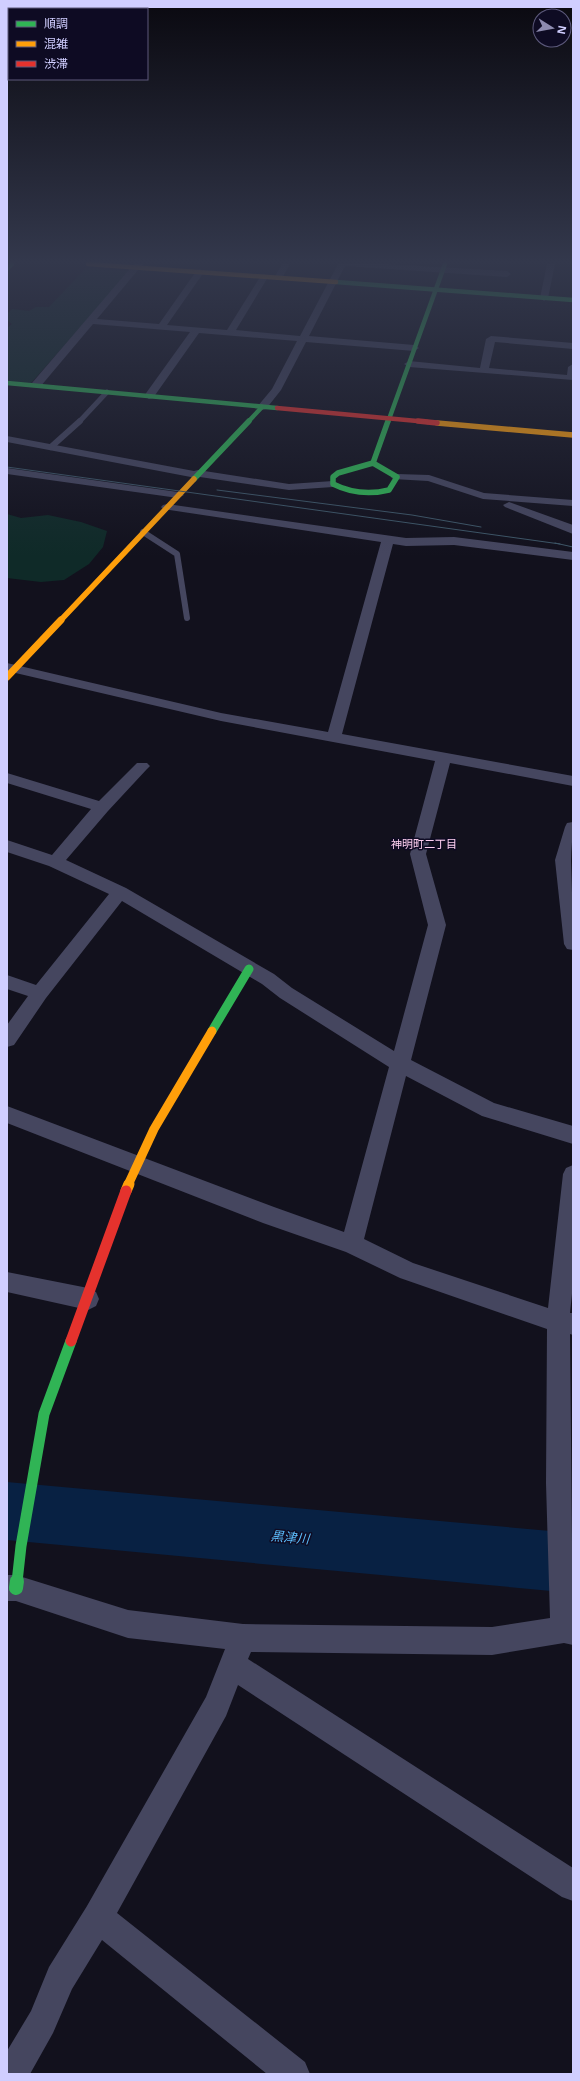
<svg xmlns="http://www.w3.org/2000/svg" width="580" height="2081" viewBox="0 0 580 2081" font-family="'Noto Sans','Noto Sans JP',sans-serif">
<rect width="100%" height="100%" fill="#12111d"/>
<g fill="#0f2a28">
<path d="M 86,268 L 130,271 L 31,383 L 7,381 L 7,328 L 12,324 L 7,320 L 7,314 L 12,309 L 29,311 L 36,307 L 49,307 Z"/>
<path d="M 7,514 L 21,518 L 48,515 L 81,522 L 107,531 L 103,547 L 89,564 L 64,580 L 41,582 L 7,578 Z"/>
</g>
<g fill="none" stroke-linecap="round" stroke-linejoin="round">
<path fill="#082143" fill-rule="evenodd" d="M 7,1482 L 573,1533 L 573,1593 L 7,1540 Z"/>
<path stroke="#45465f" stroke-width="5" d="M 79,422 L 107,392"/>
<g stroke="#45465f" stroke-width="6">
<path d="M 51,447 L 80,421"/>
<path d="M 143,532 L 177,554 L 187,618"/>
</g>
<g fill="#45465f" fill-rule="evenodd">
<path d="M 134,264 L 143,264 L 97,319 L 159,324 L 197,270 L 200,269 L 204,272 L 167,325 L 227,330 L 260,277 L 264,274 L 268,277 L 236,330 L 300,336 L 338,264 L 386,264 L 507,271 L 511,274 L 507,277 L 345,266 L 309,336 L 414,345 L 419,348 L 414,351 L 306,342 L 281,390 L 266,409 L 262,410 L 257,407 L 272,389 L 297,341 L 199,333 L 153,398 L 149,399 L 144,396 L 190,332 L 93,324 L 40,387 L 32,387 L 31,385 L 32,383 Z"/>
<path d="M 282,264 L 290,264 L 281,280 L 275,280 L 274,278 Z"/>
<path d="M 547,264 L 555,264 L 548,298 L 544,301 L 540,298 Z"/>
<path d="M 491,336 L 573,343 L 573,349 L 495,342 L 489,368 L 567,375 L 568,367 L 573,364 L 573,380 L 409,367 L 404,364 L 409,361 L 480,368 L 486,339 Z"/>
<path d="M 7,436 L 194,471 L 198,470 L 289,484 L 333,481 L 339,484 L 333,487 L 289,490 L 200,477 L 196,478 L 7,442 Z"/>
<path d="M 7,468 L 178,492 L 184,495 L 178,498 L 7,474 Z"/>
<path d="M 397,474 L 429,475 L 484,493 L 573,500 L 573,506 L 483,499 L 428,481 L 393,479 L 391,477 L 393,475 Z"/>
<path d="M 509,502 L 573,525 L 573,534 L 505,507 L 503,505 Z"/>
<path d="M 167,504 L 406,538 L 454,537 L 573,552 L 573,560 L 454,545 L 406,546 L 393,544 L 342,734 L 573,776 L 573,786 L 450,763 L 426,854 L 446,925 L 411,1060 L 494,1103 L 573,1126 L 573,1144 L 482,1116 L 406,1076 L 364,1239 L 413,1263 L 548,1308 L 563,1174 L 566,1168 L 573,1165 L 573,1284 L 570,1313 L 573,1313 L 573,1335 L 570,1334 L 573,1645 L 564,1643 L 492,1655 L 251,1652 L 248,1659 L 573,1868 L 573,1901 L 562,1897 L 238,1685 L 226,1716 L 117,1913 L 305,2062 L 310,2074 L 267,2074 L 102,1940 L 72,1989 L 53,2033 L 30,2074 L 7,2074 L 7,2051 L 31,2011 L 49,1967 L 87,1906 L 206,1697 L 225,1649 L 128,1638 L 16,1601 L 7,1601 L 7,1575 L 16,1575 L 128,1610 L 243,1624 L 492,1627 L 550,1618 L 546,1483 L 547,1329 L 400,1278 L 346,1252 L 263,1223 L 7,1123 L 7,1106 L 274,1207 L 344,1232 L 389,1067 L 280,998 L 262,984 L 122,901 L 46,998 L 14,1045 L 7,1047 L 7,1025 L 28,996 L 7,989 L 7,975 L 36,985 L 109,894 L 49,866 L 7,852 L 7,840 L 52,855 L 91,809 L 7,783 L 7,773 L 99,801 L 137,763 L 147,763 L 150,766 L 147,769 L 108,811 L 66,860 L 126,888 L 274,974 L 292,988 L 394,1051 L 428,925 L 410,854 L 435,761 L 221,721 L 7,671 L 7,663 L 221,713 L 328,732 L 381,542 L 163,509 L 161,507 L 163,505 Z"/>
<path d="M 573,822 C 573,835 571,849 571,861 C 572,891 573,921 573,950 L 567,949 L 564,944 L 555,860 L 565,827 L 567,823 Z"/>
<path d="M 7,1272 L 88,1288 L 96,1292 L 99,1299 L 96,1306 L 88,1310 L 7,1292 Z"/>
</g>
<g stroke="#30b455" stroke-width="4.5">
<path d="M 7,269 L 12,264"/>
<path d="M 336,282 L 573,300"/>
<path d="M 7,383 L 277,408"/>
<path d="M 248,422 L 262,407"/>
<path d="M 388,422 L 445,264"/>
</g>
<g stroke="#30b455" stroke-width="5.5">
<path d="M 373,463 L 388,421"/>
<path d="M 373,463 L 397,477 L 389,490 C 369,495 351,493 333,484 L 333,477 L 338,473 Z"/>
<path d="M 194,479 L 249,421"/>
</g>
<path stroke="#30b455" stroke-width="9" d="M 212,1031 L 249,969"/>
<path stroke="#30b455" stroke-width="11" d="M 17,1582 L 21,1546 L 44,1414 L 71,1341"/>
<path stroke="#30b455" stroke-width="14" d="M 16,1588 L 17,1581"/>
<path stroke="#ff9f0a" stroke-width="4.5" d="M 88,264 L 336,282"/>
<g stroke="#ff9f0a" stroke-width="5.5">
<path d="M 437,423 L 573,435"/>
<path d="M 60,621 L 194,479"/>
</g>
<path stroke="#ff9f0a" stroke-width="7" d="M 7,677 L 61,620"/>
<path stroke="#ff9f0a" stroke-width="9" d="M 128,1185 L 154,1129 L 212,1031"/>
<path stroke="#ff9f0a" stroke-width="11" d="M 126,1191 L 129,1184"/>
<path stroke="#e5322d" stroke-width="4.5" d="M 277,408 L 428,422"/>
<path stroke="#e5322d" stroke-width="5.5" d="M 418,421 L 437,423"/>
<path stroke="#e5322d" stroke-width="11" d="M 71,1341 L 126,1191"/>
<g stroke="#3e5768" stroke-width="1">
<path d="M 7,467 L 560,544"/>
<path d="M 217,490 L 412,515 L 481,527"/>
<path d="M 555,543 L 573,547"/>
</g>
</g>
<linearGradient id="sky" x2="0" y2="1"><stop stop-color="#0a0910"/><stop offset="0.47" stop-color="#33384c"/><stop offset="1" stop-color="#33384c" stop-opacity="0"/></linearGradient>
<rect width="580" height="556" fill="url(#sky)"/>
<g text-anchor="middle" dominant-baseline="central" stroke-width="3" stroke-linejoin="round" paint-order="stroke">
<g font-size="11" fill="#ffd0f1" stroke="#0e0b23">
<text x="424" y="843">神明町二丁目</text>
</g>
<g font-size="13" font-style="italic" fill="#5cbfff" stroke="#0e0b23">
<text transform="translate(290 1537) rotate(5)">黒津川</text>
</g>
</g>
<rect width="580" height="2081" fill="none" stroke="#d0ceff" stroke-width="16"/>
<rect x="8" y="8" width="140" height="72" fill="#0e0b23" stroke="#5c597b"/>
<rect x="16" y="21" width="20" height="6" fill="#30b455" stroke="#5c597b"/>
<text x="44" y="28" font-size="12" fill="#d0ceff">順調</text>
<rect x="16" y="41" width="20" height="6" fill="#ff9f0a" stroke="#5c597b"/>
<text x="44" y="48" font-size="12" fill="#d0ceff">混雑</text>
<rect x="16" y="61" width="20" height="6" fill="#e5322d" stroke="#5c597b"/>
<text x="44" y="68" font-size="12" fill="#d0ceff">渋滞</text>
<g transform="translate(552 28) rotate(101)"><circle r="19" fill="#0e0b23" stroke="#5c597b"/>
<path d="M0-3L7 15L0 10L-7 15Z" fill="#8e8cb0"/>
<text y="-6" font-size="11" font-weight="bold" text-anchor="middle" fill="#d0ceff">N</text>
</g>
</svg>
